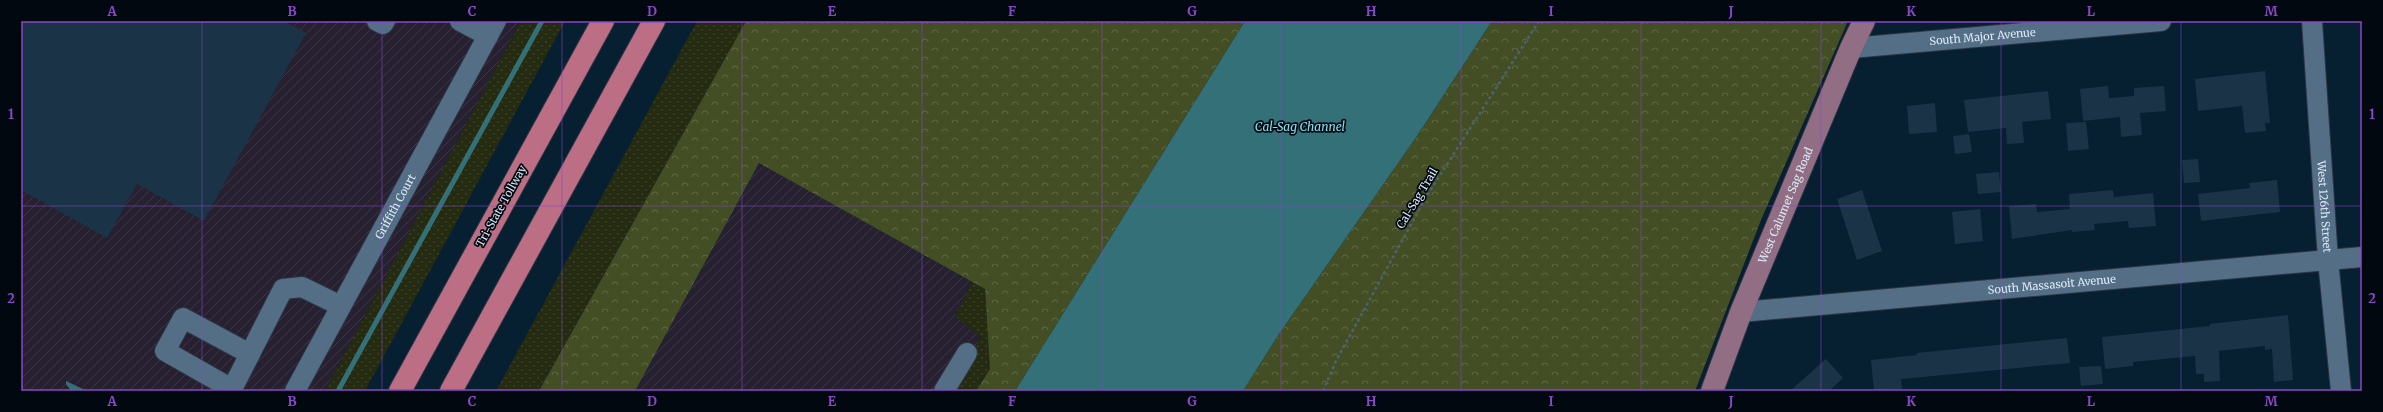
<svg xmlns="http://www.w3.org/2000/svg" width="2383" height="412" viewBox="0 0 2383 412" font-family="Merriweather,serif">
<defs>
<pattern id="industrial-furrows" width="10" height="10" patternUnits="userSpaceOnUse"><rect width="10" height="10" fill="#272030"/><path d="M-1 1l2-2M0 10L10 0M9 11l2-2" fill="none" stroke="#3c3644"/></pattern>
<pattern id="grass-dots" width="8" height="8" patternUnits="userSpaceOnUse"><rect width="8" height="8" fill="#252b10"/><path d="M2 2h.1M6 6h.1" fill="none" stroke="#3a4028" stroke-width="1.8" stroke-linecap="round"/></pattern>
<pattern id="forest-crowns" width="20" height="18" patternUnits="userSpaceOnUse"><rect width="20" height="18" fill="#444e24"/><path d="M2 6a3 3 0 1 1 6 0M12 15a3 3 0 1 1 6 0" fill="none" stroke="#5e6844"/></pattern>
</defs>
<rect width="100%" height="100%" fill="#061f31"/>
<g fill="url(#industrial-furrows)">
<path d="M 21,21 L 521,21 L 325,391 L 21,391 Z"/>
<path d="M 759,163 L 972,282 L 955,316 L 981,337 L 948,391 L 635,391 Z"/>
</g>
<g fill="url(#grass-dots)">
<path d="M 521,21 L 565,21 L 365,391 L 325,391 Z"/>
<path d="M 697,21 L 746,21 L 539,391 L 496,391 Z"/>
<path d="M 972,282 L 985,289 L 990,369 L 976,391 L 948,391 L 981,337 L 955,316 Z"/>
</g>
<g fill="url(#forest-crowns)">
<path d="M 746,21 L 1245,21 L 1015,391 L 976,391 L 990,369 L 985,289 L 759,163 L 635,391 L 539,391 Z"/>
<path d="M 1492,21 L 1848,21 L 1761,220 L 1695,391 L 1243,391 L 1279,334 L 1417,136 Z"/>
</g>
<g fill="#337078">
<path d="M 1245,21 L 1492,21 L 1417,136 L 1279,334 L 1243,391 L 1015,391 Z"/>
<path d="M 66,381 L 87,391 L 71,391 L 66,384 Z"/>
</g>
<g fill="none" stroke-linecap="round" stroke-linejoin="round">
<path stroke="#337078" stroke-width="5" d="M 338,391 L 542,21"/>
</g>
<g fill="#1a3347">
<path d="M 21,21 L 284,21 L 306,33 L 204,221 L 137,184 L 107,238 L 21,190 Z"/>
<path d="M 2265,71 L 2270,123 L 2265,123 L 2266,131 L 2245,133 L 2242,106 L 2198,111 L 2195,79 Z"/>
<path d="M 2108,86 L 2109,98 L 2134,96 L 2134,88 L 2164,86 L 2166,111 L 2140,113 L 2142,135 L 2121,137 L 2120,117 L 2083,121 L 2080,89 Z"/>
<path d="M 2048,91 L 2051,119 L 2022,122 L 2024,143 L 2007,144 L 2006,128 L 1968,132 L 1964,100 Z"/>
<path d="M 1935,103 L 1937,132 L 1909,134 L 1907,106 Z"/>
<path d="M 2086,122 L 2089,149 L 2068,151 L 2066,123 Z"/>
<path d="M 1969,134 L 1972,152 L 1955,154 L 1953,136 Z"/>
<path d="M 2198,159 L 2200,182 L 2184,183 L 2182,160 Z"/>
<path d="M 1999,172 L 2001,192 L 1978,194 L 1976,174 Z"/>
<path d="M 2277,180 L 2280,212 L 2201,221 L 2198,194 L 2250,188 L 2249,183 Z"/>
<path d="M 1862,190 L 1882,251 L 1857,260 L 1837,199 Z"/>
<path d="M 2113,190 L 2114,197 L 2153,193 L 2156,226 L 2129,228 L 2128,221 L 2094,224 L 2095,230 L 2072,232 L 2072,230 L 2012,239 L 2009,206 L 2036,204 L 2037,212 L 2070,209 L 2069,194 Z"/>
<path d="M 1980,209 L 1983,241 L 1955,244 L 1952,212 Z"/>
<path d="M 2288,315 L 2293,380 L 2274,382 L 2272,349 L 2265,350 L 2265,346 L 2219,351 L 2220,381 L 2204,382 L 2204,374 L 2196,374 L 2195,356 L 2133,362 L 2133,366 L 2105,369 L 2102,337 L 2210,326 L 2210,324 Z"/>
<path d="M 2067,338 L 2070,363 L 1901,379 L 1902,389 L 1874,391 L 1871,360 L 1917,355 L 1916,353 Z"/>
<path d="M 1826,359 L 1843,378 L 1829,391 L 1790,391 Z"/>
<path d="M 2101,366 L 2103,384 L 2081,386 L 2079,367 Z"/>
</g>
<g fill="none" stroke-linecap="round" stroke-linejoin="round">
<g stroke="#2c3544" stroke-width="22">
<g id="minor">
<path d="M 377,21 L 383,24 L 385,21"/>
<path d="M 460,21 L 488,36"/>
<path id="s1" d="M 2312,21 L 2328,260 L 2341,391"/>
<path id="s2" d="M 1851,48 L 2161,21"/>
<path id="s3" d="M 1741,312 L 2362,257"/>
<path d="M 232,389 L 165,351 L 183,318 L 250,354"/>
<path d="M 231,391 L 283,289 L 302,287 L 341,306"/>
<path id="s4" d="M 295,391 L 496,21"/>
<path d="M 944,391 L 967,353"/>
</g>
</g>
<g stroke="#2c3544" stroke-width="24">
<g id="major">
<path id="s5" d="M 1712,391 L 1741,312 L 1851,48 L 1864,21"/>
</g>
</g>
<g stroke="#2c3544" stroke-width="24">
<g id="highway">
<path d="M 400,391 L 603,21"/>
<path d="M 451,391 L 654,21"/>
</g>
</g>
<path stroke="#4d6373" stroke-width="2.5" stroke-dasharray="3 3" stroke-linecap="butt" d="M 1323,391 L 1336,361 L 1426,197 L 1539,21"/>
<use href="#minor" stroke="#546e85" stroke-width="20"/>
<use href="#major" stroke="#926e84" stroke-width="22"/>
<use href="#highway" stroke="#bc6e84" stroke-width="22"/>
</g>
<path fill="none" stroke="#8948c7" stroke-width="1" stroke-opacity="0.55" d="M 202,21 L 202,391M 382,21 L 382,391M 562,21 L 562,391M 742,21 L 742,391M 922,21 L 922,391M 1102,21 L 1102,391M 1281,21 L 1281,391M 1461,21 L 1461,391M 1641,21 L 1641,391M 1821,21 L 1821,391M 2001,21 L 2001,391M 2181,21 L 2181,391M 21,206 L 2362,206"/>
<g text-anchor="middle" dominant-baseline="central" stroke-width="3.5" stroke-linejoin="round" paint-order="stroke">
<g font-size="11" fill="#dae9f6" stroke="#020810">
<text stroke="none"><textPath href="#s2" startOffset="132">South Major Avenue</textPath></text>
<text transform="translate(1417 198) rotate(-59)">Cal-Sag Trail</text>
<text stroke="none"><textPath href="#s5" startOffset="200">West Calumet Sag Road</textPath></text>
<text stroke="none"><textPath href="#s4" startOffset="210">Griffith Court</textPath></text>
<text transform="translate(501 206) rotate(-61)">Tri-State Tollway</text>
<text stroke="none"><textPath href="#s1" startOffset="186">West 126th Street</textPath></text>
<text stroke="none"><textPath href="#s3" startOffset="312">South Massasoit Avenue</textPath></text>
</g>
<g font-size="12" font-style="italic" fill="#80e2ef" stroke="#020810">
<text x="1300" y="126">Cal-Sag Channel</text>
</g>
</g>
<rect width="2383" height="412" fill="none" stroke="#020810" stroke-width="44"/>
<rect x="22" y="22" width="2339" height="368" fill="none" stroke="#8948c7" stroke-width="1.5"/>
<g font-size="13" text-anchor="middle" font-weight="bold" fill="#8948c7">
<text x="112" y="16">A</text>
<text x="292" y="16">B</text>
<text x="472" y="16">C</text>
<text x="652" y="16">D</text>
<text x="832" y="16">E</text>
<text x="1012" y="16">F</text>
<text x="1192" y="16">G</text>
<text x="1371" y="16">H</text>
<text x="1551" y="16">I</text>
<text x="1731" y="16">J</text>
<text x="1911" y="16">K</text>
<text x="2091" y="16">L</text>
<text x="2271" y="16">M</text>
<text x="11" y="119">1</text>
<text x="2372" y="119">1</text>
<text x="11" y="303">2</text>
<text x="2372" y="303">2</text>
<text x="112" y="406">A</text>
<text x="292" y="406">B</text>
<text x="472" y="406">C</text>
<text x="652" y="406">D</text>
<text x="832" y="406">E</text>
<text x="1012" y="406">F</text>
<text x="1192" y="406">G</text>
<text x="1371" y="406">H</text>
<text x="1551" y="406">I</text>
<text x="1731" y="406">J</text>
<text x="1911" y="406">K</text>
<text x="2091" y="406">L</text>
<text x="2271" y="406">M</text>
</g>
</svg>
